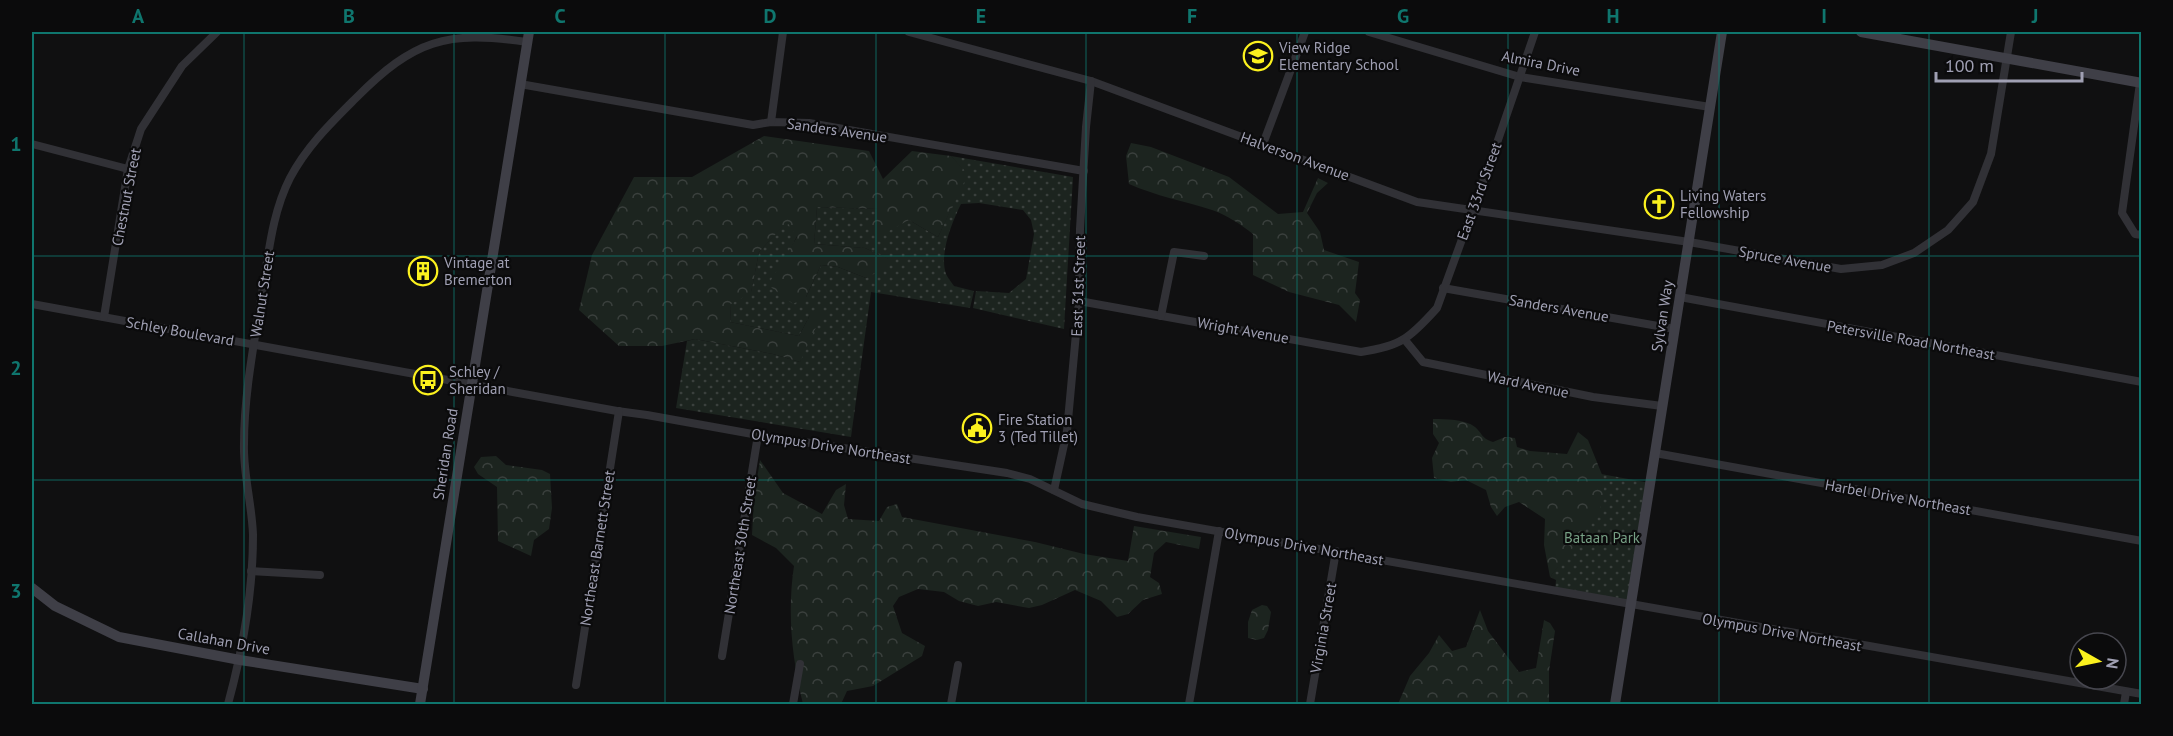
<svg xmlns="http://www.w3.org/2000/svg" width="2173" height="736" viewBox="0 0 2173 736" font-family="'PT Sans',sans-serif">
<defs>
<pattern id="grass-dots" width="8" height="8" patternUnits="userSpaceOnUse" patternTransform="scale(1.5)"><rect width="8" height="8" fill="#1c241f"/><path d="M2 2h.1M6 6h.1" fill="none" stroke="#3a403d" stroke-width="1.8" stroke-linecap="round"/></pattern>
<pattern id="forest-crowns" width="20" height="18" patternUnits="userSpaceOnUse" patternTransform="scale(1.5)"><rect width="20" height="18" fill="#1c241f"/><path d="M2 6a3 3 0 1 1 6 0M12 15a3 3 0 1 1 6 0" fill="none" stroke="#3a403d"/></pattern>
</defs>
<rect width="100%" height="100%" fill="#101011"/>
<g fill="url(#grass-dots)">
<path d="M 951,156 L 1073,177 L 1064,329 L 973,308 L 976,291 L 1009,293 L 1026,279 L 1034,234 L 1031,220 L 1023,210 L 979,203 L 961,204 C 952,222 939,254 946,274 C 948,278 952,283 954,286 L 974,291 L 970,308 L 871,292 L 851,437 L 676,408 L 687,341 L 695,339 L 773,354 L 800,362 L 810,315 L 799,336 L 730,322 L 731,303 L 751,292 L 759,252 L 787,221 L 797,236 L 790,250 L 806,297 L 821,265 L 838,267 L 866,278 L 888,259 L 865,248 L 814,244 L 817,207 L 879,209 L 909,220 L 938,237 L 967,174 Z"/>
<path d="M 1574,469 L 1650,483 L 1631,605 L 1555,591 L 1556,580 L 1550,577 L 1558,566 Z"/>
</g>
<g fill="url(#forest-crowns)">
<path d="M 764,136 L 869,151 L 883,179 L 912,151 L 951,156 L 968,174 L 938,237 L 909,220 L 876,238 L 868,226 L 878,209 L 817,207 L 814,244 L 865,248 L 889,259 L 883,268 L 866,278 L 838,267 L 821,265 L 806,297 L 793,304 L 768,285 L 797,237 L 787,222 L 759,252 L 751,293 L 731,304 L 730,322 L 799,336 L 810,315 L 823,312 L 800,362 L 773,354 L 695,339 L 662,346 L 619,346 L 579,310 L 592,255 L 634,177 L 692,177 Z"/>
<path d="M 1131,143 L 1151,147 L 1229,177 L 1278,214 L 1303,212 L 1318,178 L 1328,183 L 1317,193 L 1307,213 L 1320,232 L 1324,250 L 1359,262 L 1355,293 L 1360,300 L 1356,322 L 1339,305 L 1289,292 L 1253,275 L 1253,234 C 1240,224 1227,215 1212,210 C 1184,201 1156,196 1129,184 L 1126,156 Z"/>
<path d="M 1433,419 C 1445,419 1465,419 1475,427 C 1483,434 1481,438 1493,442 L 1505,437 L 1515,438 L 1517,447 L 1530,451 L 1567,454 L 1578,432 L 1588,440 L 1605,482 L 1602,499 L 1600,510 L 1583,527 L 1572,549 L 1550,577 L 1544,545 L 1545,519 L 1519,502 L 1505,507 L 1497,516 L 1491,507 L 1486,490 L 1466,480 L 1451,482 L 1434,478 L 1432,458 L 1439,443 L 1433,434 Z"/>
<path d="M 496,456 L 506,465 L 542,470 L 550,474 L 552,508 L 549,529 L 534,540 L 531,556 L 498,541 L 497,487 L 478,474 L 474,467 L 481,457 Z"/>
<path d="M 760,460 L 783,493 L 822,514 L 836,490 L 846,484 L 844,505 L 848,519 L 879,521 L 887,507 L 897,504 L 902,517 L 1035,542 L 1084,554 L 1128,561 L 1134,526 L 1201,537 L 1199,549 L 1166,542 L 1154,553 L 1150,577 L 1159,583 L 1162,594 L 1143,600 L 1128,614 L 1117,617 L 1101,601 L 1075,590 L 1042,605 L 1029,608 L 996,602 L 978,606 L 959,601 L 944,592 L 918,589 L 899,597 L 893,606 L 902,633 L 925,646 L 922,656 L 873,686 L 847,691 L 841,704 L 803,704 C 792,660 787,612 794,566 L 776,548 L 752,535 L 754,498 Z"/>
<path d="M 1262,605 L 1267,606 L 1271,612 L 1268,630 L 1264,638 L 1257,640 L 1248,638 L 1248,622 L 1252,610 Z"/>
<path d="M 1480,610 L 1488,631 L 1519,672 L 1536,668 L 1544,620 L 1550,623 L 1555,631 L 1549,671 L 1549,704 L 1398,704 L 1410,676 L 1429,653 L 1439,635 L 1452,651 L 1466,647 Z"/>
</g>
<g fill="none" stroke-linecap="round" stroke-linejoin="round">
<g stroke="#313136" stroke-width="8">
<path d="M 909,32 L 1091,81 L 1417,202 L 1689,242 L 1841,269 L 1882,265 L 1914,253 L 1948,230 L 1973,202 L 1991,154 L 2011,32"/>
<path d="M 1369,32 L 1520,77 L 1710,107"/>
<path d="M 2140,83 L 2122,213 L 2135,234 L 2142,235"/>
<path d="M 520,84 L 753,125 L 771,122 L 809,123 L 1084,171"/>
<path d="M 771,122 L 783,32"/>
<path d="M 32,144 L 128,169"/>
<path d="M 1263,144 L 1305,32"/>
<path d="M 1443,288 L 1675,329"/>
<path d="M 1680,297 L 2142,382"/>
<path d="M 1079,301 L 1361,352 C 1401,346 1410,338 1437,308 L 1497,143 L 1535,32"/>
<path d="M 32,304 L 617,411 L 647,415 L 758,435 L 1007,473 L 1030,479 L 1082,504 L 1137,517 L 2142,694"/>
<path d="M 1161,316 L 1174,252 L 1204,256"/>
<path d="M 104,317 L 128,169 L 141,129 L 182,66 L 217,32"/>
<path d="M 1405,340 L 1423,362 L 1593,397 L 1662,406"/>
<path d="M 1655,453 L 2142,541"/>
<path d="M 1054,490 L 1067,431 L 1079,301 L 1080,229 L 1086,127 L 1091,81"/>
<path d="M 251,571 L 320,575"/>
<path d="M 722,656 L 758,435"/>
<path d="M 576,685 L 619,411"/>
<path d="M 228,704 C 243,649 253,592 253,535 C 252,504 243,474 244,444 C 244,392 255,339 263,287 C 269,250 273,211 290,178 C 307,146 331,123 356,98 C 414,40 446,30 527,42"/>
<path d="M 793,704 L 800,664"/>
<path d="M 951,704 L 958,665"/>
<path d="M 1189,704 L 1219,531"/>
<path d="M 1310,704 L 1336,551"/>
<path d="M 2124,704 L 2126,692"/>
</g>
<g stroke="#3f3f47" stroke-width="10">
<path d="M 1861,32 L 2142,83"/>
<path d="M 32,588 L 55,606 L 119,637 L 240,660 L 423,689"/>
<path d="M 420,704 L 529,32"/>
<path d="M 1615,704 L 1722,32"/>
</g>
</g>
<path fill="none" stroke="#0f766e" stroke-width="1.5" stroke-opacity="0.55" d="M 244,32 L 244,704M 454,32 L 454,704M 665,32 L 665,704M 876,32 L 876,704M 1086,32 L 1086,704M 1297,32 L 1297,704M 1508,32 L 1508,704M 1719,32 L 1719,704M 1929,32 L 1929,704M 32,256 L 2142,256M 32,480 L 2142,480"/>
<defs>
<g id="school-ring" transform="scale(1.5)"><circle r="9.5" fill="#0b0b0c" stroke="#fbf11e" stroke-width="1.5"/><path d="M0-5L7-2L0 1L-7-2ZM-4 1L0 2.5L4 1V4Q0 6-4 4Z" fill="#fbf11e"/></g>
<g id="church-ring" transform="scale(1.5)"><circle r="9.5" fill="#0b0b0c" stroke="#fbf11e" stroke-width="1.5"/><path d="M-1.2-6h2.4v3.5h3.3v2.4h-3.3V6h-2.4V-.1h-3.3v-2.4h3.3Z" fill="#fbf11e"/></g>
<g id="building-ring" transform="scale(1.5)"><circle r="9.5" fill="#0b0b0c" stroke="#fbf11e" stroke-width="1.5"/><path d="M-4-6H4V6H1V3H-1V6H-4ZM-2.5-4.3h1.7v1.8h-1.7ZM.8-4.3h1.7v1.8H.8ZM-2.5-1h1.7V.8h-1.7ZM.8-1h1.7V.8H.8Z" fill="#fbf11e"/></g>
<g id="bus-ring" transform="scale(1.5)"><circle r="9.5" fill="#0b0b0c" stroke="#fbf11e" stroke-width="1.5"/><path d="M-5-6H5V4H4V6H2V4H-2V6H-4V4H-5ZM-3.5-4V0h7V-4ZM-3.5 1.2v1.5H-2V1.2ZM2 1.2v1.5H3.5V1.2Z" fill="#fbf11e"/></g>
<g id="civic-ring" transform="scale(1.5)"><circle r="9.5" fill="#0b0b0c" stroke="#fbf11e" stroke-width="1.5"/><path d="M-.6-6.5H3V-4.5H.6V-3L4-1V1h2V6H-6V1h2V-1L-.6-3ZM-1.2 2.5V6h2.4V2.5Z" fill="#fbf11e"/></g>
</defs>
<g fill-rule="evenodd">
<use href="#school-ring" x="1258" y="56"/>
<use href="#church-ring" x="1659" y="204"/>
<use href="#building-ring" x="423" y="271"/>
<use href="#bus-ring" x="428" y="380"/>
<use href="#civic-ring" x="977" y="428"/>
</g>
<g text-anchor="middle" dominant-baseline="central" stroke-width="4.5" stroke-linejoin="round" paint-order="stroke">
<g font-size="15" fill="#a0a0b3" stroke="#0b0b0c" text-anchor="start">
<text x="1279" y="47">View Ridge<tspan x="1279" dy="17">Elementary School</tspan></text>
<text x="1680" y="195">Living Waters<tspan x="1680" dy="17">Fellowship</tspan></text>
<text x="444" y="262">Vintage at<tspan x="444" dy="17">Bremerton</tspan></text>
<text x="449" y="371">Schley /<tspan x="449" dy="17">Sheridan</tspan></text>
<text x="998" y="419">Fire Station<tspan x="998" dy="17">3 (Ted Tillet)</tspan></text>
</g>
<g font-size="15" fill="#a0a0b3" stroke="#0b0b0c">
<text transform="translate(1541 63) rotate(11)">Almira Drive</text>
<text transform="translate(837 130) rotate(8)">Sanders Avenue</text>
<text transform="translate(1295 156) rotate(20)">Halverson Avenue</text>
<text transform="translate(1479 191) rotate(-70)">East 33rd Street</text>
<text transform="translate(126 197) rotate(-79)">Chestnut Street</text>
<text transform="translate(1785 259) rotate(10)">Spruce Avenue</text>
<text transform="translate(1078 286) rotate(-88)">East 31st Street</text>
<text transform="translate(262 294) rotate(-81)">Walnut Street</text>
<text transform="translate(1559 308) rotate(10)">Sanders Avenue</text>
<text transform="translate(1662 316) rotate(-81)">Sylvan Way</text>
<text transform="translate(1243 330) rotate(10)">Wright Avenue</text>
<text transform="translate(180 331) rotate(10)">Schley Boulevard</text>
<text transform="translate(1911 340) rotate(10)">Petersville Road Northeast</text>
<text transform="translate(1528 384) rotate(12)">Ward Avenue</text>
<text transform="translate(831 446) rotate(9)">Olympus Drive Northeast</text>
<text transform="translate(445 454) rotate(-81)">Sheridan Road</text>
<text transform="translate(1898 497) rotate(10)">Harbel Drive Northeast</text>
<text transform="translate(740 545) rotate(-81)">Northeast 30th Street</text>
<text transform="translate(1304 546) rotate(10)">Olympus Drive Northeast</text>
<text transform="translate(597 548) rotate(-81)">Northeast Barnett Street</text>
<text transform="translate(1323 628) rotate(-80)">Virginia Street</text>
<text transform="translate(1782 632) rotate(10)">Olympus Drive Northeast</text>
<text transform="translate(224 641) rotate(10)">Callahan Drive</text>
</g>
<g font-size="15" fill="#769f84" stroke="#0b0b0c">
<text x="1602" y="537">Bataan Park</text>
</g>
</g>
<rect width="2173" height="736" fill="none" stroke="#0b0b0c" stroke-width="66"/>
<g transform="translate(2098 661) rotate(99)"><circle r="28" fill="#0b0b0c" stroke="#47474f" stroke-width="1.5"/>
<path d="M0-4.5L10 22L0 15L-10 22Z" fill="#fbf11e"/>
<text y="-9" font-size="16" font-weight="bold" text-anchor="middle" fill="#a0a0b3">N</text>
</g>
<path d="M1936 72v9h146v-9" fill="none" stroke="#a0a0b3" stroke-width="3"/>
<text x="1945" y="72" font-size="18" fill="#a0a0b3" stroke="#0b0b0c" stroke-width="4.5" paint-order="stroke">100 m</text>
<rect x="33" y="33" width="2107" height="670" fill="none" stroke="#0f766e" stroke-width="2"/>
<g font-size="20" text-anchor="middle" font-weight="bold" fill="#0f766e">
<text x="138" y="23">A</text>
<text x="349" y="23">B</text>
<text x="560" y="23">C</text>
<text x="770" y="23">D</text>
<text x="981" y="23">E</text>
<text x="1192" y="23">F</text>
<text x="1403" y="23">G</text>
<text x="1613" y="23">H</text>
<text x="1824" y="23">I</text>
<text x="2035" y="23">J</text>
<text x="16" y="151">1</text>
<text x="16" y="375">2</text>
<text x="16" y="598">3</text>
</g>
</svg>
